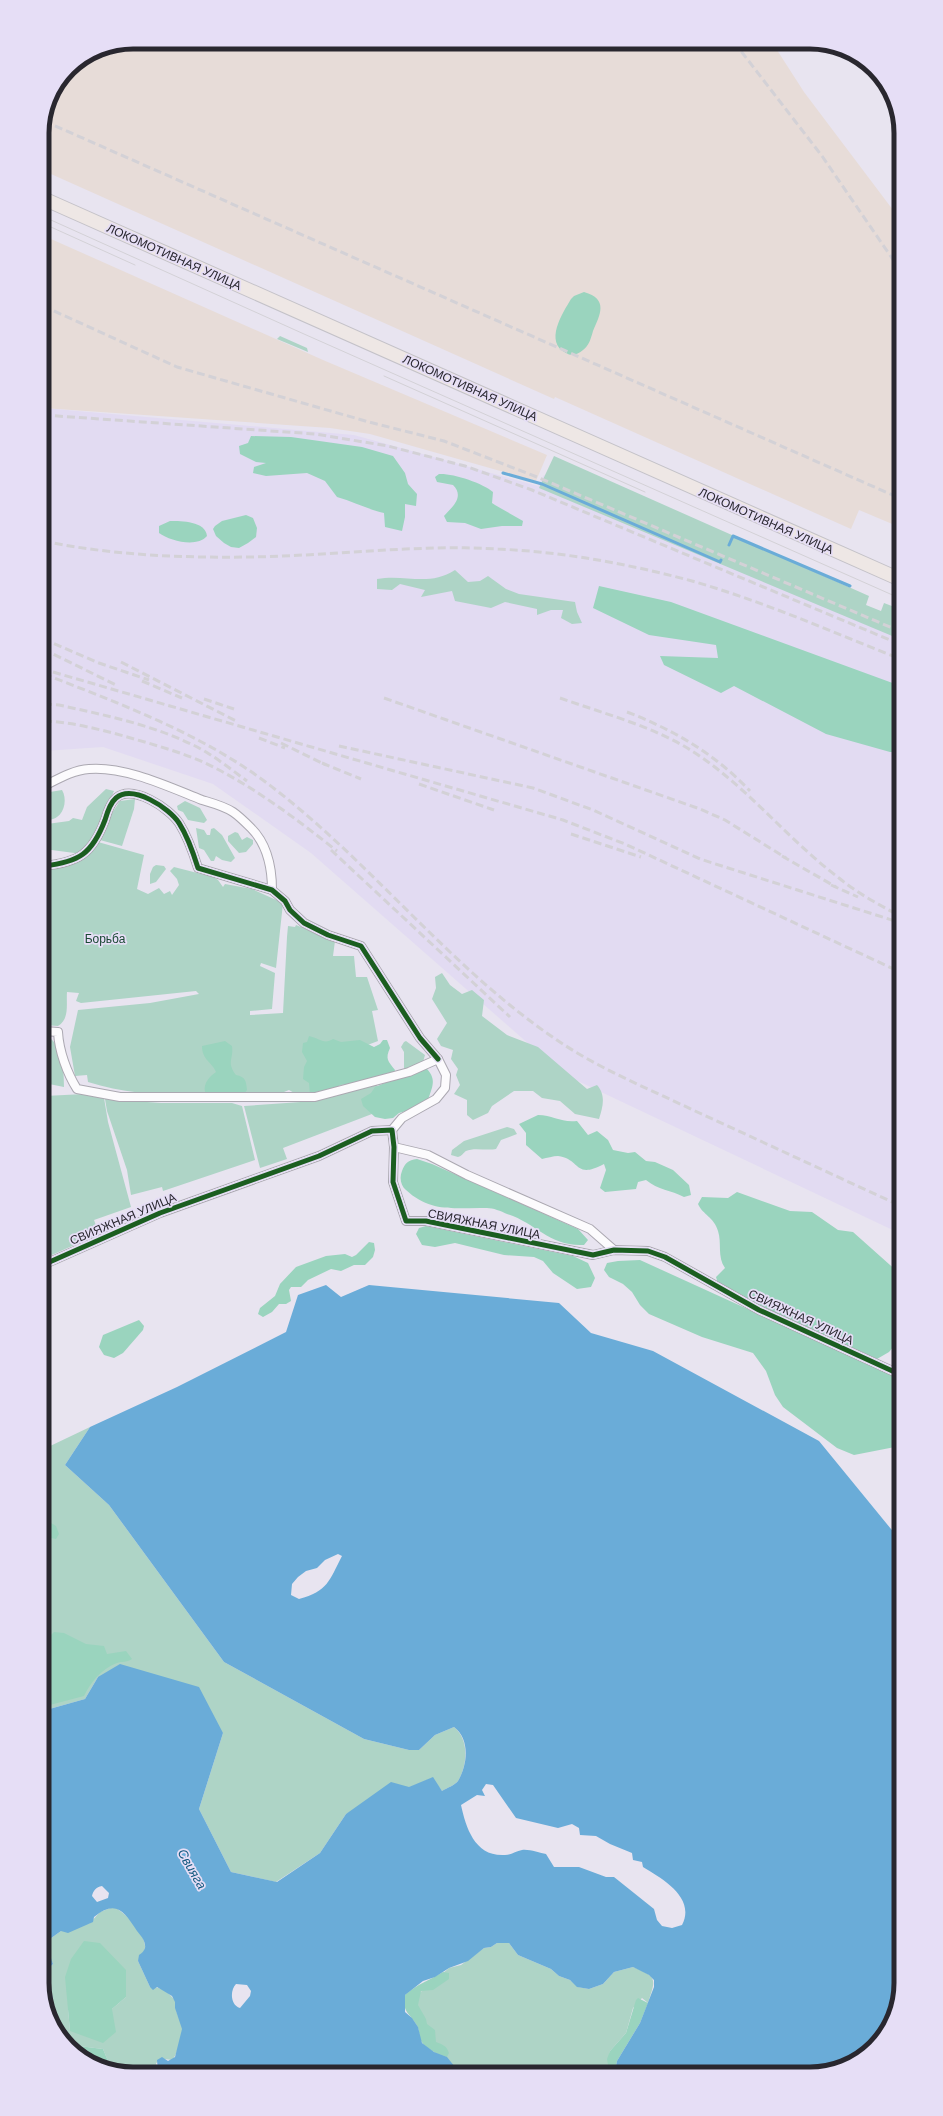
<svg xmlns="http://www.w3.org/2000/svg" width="943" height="2116" viewBox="0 0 943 2116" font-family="Arial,sans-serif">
<rect width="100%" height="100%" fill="#e8e4f0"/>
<g fill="#e7dcd8">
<path d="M 133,42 L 776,42 L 777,50 L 804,92 L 896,214 L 897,526 L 859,510 L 851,529 L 555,397 L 554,399 L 42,170 L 42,128 L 49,98 L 69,69 L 99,49 Z"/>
<path d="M 42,235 L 323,360 L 547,455 L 536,481 L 370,434 L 330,428 L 43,408 Z"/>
</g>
<path fill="#e2dbf2" d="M 43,408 L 354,435 L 538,486 L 544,475 L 897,625 L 899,1233 L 563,1074 L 311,853 L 213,784 L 103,747 L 44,751 Z"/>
<g fill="#aed4c6" fill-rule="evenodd">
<path d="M 280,336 L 307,348 L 308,352 L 277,339 Z"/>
<path d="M 554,456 L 869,596 L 866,605 L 881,611 L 884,603 L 897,608 L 897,638 L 539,488 Z"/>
<path d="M 455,570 L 468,582 L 480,581 L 488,576 L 506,589 L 519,594 L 575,602 L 577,612 L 582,623 L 572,624 L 561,618 L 563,610 L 551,610 L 537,615 L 537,609 L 505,602 L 491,608 L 455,601 L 452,591 L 421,597 L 425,590 L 400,584 L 392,590 L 377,589 L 377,579 C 406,574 429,587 455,570 Z"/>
<path d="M 106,789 L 114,791 L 104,812 L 98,830 L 82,854 L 44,849 L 44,831 L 47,824 L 69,821 L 73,818 L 82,820 L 87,807 Z"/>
<path d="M 62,790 C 67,798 65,812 57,817 C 53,820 48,820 44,821 L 44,793 Z"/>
<path d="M 135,799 L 134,809 L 122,846 L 100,840 L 108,819 L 120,801 Z"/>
<path d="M 185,801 L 200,808 L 207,820 L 204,823 L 188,820 L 183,812 L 178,810 L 177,806 Z"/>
<path d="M 196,828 L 204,830 L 207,835 L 210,835 L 211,829 L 214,828 L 222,835 L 235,858 L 231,862 L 222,860 L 216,856 L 214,861 L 211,861 L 204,850 L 199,848 Z"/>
<path d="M 235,832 L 238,833 L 242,840 L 247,837 L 253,840 L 253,844 L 246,852 L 239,853 L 228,841 L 228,836 Z"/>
<path d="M 98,842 L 144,855 L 137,889 L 148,894 L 159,888 L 164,894 L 170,891 L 172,895 L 179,885 L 177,879 L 170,871 L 174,867 L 213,877 L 218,880 L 223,887 L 225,884 L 252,889 L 283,903 L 276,968 L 261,963 L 260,966 L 275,973 L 272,1009 L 250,1011 L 250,1015 L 283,1013 L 287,937 L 288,926 L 295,927 L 296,925 L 335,941 L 333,956 L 354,956 L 356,977 L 367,977 L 378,1010 L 372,1011 L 378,1041 L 357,1049 L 317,1093 L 296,1094 L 289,1090 L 284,1092 C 221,1094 150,1102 88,1082 L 87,1075 L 75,1076 L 70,1047 L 78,1010 L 150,1003 L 199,994 L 196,991 L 81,1003 L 76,1001 L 79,993 L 67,992 C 66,1003 70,1019 58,1026 L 44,1025 L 44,869 C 69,867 83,863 98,842 Z"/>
<path d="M 156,865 L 164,866 L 166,869 L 156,882 L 150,884 L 150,874 L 153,867 Z"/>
<path d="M 442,973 L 450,985 L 462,994 L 472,990 L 484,1000 L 482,1016 L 507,1035 L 538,1047 L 587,1089 L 597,1085 C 606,1095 603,1107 599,1119 L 575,1114 L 560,1101 L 542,1098 L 533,1091 L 514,1091 L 492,1106 L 488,1113 L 473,1120 L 467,1115 L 467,1100 L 454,1094 L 460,1085 L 456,1075 L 458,1069 L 451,1059 L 453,1050 L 441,1046 L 437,1039 L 447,1023 L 432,999 L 436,988 L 435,977 Z"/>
<path d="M 44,1035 C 63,1041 64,1071 64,1087 L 49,1084 L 49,1089 L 45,1089 Z"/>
<path d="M 406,1041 L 425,1055 L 423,1062 L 404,1070 L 404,1052 L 401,1047 L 404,1042 Z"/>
<path d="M 377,1085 L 385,1109 L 283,1148 L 287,1159 L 260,1168 L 244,1106 L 315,1101 L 333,1094 Z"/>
<path d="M 84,1094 L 104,1098 L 108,1122 L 131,1207 L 94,1220 L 99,1234 L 45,1258 L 45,1096 Z"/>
<path d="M 105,1099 L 161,1103 L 232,1103 L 242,1106 L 255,1160 L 163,1191 L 162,1187 L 131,1195 L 127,1170 L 107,1111 Z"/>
<path d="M 507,1127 L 514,1129 L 517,1134 L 501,1140 L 496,1149 C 487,1151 474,1147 466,1151 C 463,1153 462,1156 458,1157 L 451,1155 L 452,1150 L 464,1141 Z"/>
<path d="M 90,1427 L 65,1465 L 109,1505 L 224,1662 L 364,1739 L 409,1750 L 419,1750 L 435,1735 L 454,1727 C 469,1739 468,1764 458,1781 C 455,1785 447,1788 442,1791 L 432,1778 L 346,1814 L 320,1853 L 276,1882 L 231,1872 L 199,1809 L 223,1733 L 98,1677 L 85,1699 L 46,1710 L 46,1448 Z"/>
<path d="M 113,1907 C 124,1910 146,1935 145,1947 C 145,1952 141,1957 138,1961 L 150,1987 C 161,1986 170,1993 176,2002 C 174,2011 180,2018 182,2027 C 183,2033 177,2056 172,2060 L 164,2059 L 156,2063 L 158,2071 L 157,2074 L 127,2074 L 111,2068 L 103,2049 L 79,2046 L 78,2055 L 53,2021 L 53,1998 L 48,1985 L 48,1969 L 53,1964 L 47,1950 L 47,1941 L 61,1931 L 90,1923 L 100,1912 ZM 126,1997 L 112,2009 L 70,2031 L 68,2009 Z"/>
<path d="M 497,1943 L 509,1943 L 518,1955 L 551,1969 L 559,1976 L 570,1980 L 578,1987 L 589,1989 L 603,1984 L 614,1972 L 633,1967 C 659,1977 655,1980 648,2003 L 642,1998 L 633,2008 L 626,2033 L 610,2051 L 608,2065 L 604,2066 L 600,2071 L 459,2072 L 434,2052 L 404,2006 L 449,1968 L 461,1965 L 484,1948 L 491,1947 Z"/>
</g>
<g fill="#9ad4be">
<path d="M 584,292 C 609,299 600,315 593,331 C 591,338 589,346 583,350 C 578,354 572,357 566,353 C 544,342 562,314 571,299 L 574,296 Z"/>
<path d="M 251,436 L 291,437 L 362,447 L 393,456 L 405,473 L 408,484 L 417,494 L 416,506 L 405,504 L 405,517 L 402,531 L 385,527 L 384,513 C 367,509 354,502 337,497 L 325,481 L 307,473 L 266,476 L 253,473 L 254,467 L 266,463 L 256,462 L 240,454 L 239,446 L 248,443 Z"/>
<path d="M 439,474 C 452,473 483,483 493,492 L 492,503 L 495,505 L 523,521 L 522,526 L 502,526 L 481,529 L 465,523 L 447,522 L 444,516 C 452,507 465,497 453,485 L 437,482 L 435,477 Z"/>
<path d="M 246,515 L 253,518 L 257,528 L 256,537 L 248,543 L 239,548 L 231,547 L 224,543 L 216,536 L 213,529 L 215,526 L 222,521 Z"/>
<path d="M 170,521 C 182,521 205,521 207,536 C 197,548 170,541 159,533 L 159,526 Z"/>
<path d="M 599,586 L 671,602 L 898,685 L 898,752 L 890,752 L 826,734 L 734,686 L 721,693 L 664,665 L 660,656 L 718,658 L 716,645 L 649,635 L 593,608 Z"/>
<path d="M 309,1036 C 319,1038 324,1045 333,1039 L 341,1042 L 360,1040 L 374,1047 L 380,1044 L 383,1040 L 387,1040 L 390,1048 C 385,1059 388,1061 395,1070 L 394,1073 L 352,1084 L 340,1085 L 338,1088 L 310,1095 L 309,1083 L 303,1079 L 304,1067 L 307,1061 L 302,1052 L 303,1043 L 307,1042 Z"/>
<path d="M 225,1041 L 232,1046 C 234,1059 226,1062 236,1075 C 246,1077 246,1081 247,1090 L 244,1094 L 205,1092 C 203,1083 210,1076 216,1072 C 212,1062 202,1060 202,1046 Z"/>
<path d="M 427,1069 C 437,1080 432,1087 428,1100 L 410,1110 L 399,1113 L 393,1118 L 385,1119 L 375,1117 L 363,1106 L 361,1099 L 371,1093 L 375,1087 L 417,1070 Z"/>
<path d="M 538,1115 C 553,1115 561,1123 577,1121 L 588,1135 L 597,1131 L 608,1140 L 613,1150 L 628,1153 L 635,1152 L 646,1161 L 655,1162 L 673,1170 L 689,1185 L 691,1195 L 684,1197 C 671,1190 658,1190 646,1180 L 638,1182 L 636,1189 L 605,1192 L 600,1188 L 606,1170 L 604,1164 C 574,1180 581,1159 558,1156 C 553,1156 547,1158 542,1159 L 526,1145 L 526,1133 L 519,1124 Z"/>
<path d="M 417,1159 L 432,1164 L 578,1229 L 588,1240 L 584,1245 C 550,1247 536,1223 507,1214 C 501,1211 493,1208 487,1208 C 456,1207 432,1214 406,1190 C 401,1186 399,1178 402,1171 C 405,1163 408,1160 417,1159 Z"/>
<path d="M 737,1192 L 790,1211 L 812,1212 L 838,1230 L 853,1232 L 899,1273 L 899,1340 L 889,1352 L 877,1359 L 719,1287 L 716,1277 L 725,1268 C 717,1257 722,1243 718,1231 C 714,1217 703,1215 698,1204 L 702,1197 L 728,1198 Z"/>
<path d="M 426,1226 L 573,1256 L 588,1263 L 595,1278 L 591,1287 L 577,1289 L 553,1273 L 543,1261 L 534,1257 L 504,1255 L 455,1243 L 435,1247 L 422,1245 L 416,1234 L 419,1228 Z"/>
<path d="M 369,1242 L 374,1243 L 375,1250 L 373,1257 L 365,1265 L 354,1265 L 341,1271 L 331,1269 L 308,1280 L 301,1287 L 291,1287 L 289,1290 L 291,1301 L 286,1304 L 279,1304 L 272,1312 L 263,1317 L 258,1314 L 260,1308 L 275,1296 L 280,1284 L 296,1267 L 326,1256 L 345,1254 L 352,1257 L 356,1255 Z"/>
<path d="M 640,1260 L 899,1378 L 900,1446 L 854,1455 L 837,1448 L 783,1407 L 775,1395 L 766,1371 L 753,1353 L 702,1337 L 649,1314 L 640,1305 L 632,1292 L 623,1284 L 609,1277 L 604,1270 L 607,1263 L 618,1261 Z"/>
<path d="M 139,1320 L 144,1326 L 143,1330 L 123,1353 L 114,1358 L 104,1355 L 99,1347 L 103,1335 Z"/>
<path d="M 46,1520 L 56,1526 L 59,1534 L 56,1539 L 46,1537 Z"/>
<path d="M 54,1632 L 64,1633 L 86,1644 L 104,1646 L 107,1654 L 126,1651 L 132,1659 C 126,1663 122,1661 117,1663 C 101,1669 91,1682 84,1696 L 46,1706 L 46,1640 Z"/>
<path d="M 84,1941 L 100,1943 L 126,1970 L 126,1997 L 112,2009 L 116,2032 L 103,2043 L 70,2031 L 65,1977 L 71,1959 Z"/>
<path d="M 443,1972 L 449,1973 L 449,1979 L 433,1990 L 421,1991 L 418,2005 L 426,2019 L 427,2024 L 435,2030 L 436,2042 C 443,2045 446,2045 449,2053 L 447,2057 C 437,2053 423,2049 420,2038 C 419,2034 419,2029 417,2025 C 408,2011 403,2014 405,1995 C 417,1984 430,1980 443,1972 Z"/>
<path d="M 638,1998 L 648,2003 L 640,2023 L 617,2061 L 615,2071 L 600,2071 L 604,2066 L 608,2065 L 607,2059 L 610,2051 L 626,2033 L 636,2000 Z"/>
<path d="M 79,2046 L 103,2049 L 111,2068 L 78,2055 Z"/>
</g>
<g fill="#6aacd8" fill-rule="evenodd">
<path d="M 326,1285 L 341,1297 L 369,1285 L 559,1303 L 591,1333 L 653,1351 L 819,1441 L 900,1540 L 901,1983 L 885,2034 L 839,2069 L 615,2071 L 617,2061 L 640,2023 L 654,1987 L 654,1980 L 649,1975 L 633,1967 L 614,1972 L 603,1984 L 589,1989 L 577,1987 L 570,1980 L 559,1976 L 551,1969 L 518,1955 L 509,1943 L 497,1943 L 491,1947 L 484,1948 L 468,1961 L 449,1968 L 435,1977 L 423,1981 L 405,1995 L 405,2012 L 412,2018 L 418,2027 L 422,2043 L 434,2052 L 447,2057 L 459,2072 L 157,2074 L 158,2071 L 157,2060 L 162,2057 L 168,2061 L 175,2057 L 182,2029 L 175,2008 L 175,2002 L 172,1996 L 157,1987 L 153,1990 L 150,1987 L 138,1961 L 139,1955 C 142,1953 144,1951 145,1948 C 146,1941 141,1936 137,1931 C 124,1911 116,1899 94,1917 L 93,1922 L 68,1933 L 61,1931 L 47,1941 L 46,1710 L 85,1699 L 98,1677 L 120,1664 L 199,1687 L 223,1733 L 199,1809 L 231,1872 L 277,1882 L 320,1853 L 346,1814 L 391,1782 L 409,1787 L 433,1777 L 442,1791 C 447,1788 455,1785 458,1781 C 468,1764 470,1739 454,1727 L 435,1735 L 419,1750 L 409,1750 L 364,1739 L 224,1662 L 109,1505 L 65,1465 L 90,1427 L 177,1387 L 286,1332 L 298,1295 ZM 338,1554 L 342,1556 C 329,1581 328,1591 299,1599 L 291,1595 L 292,1584 L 298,1577 L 306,1571 L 317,1568 L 325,1560 ZM 486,1784 L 493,1785 L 516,1818 L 558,1828 L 572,1824 L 579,1828 L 580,1835 L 596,1836 L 610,1844 L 632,1853 L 633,1860 L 642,1862 L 643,1867 C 663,1879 696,1898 682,1925 L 672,1928 L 662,1926 L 657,1920 L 654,1909 L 614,1877 L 606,1877 L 579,1867 L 554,1867 L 546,1854 C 540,1853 529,1849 522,1850 C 516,1851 511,1855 505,1855 C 475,1857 466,1828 461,1805 L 477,1795 L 485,1796 L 482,1790 ZM 102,1886 L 109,1893 L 108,1898 L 97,1902 L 92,1896 C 93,1891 96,1887 102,1886 ZM 236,1984 L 247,1985 L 251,1991 L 250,1996 L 240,2008 C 230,2005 230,1990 236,1984 Z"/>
<path d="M 47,1947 L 53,1964 L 48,1969 L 48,1985 L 53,1998 L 53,2021 L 47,2012 Z"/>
</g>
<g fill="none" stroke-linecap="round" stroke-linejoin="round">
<g stroke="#6aacd8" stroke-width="3">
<path d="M 503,473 L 542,484 L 720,562 L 721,560"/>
<path d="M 729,545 L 733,536 L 850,586"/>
</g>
<g stroke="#aba8b1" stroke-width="10">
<g id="street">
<path d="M 44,786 C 58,779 73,770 89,769 C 125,766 169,787 202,800 C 212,803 224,806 233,812 C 239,816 246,823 251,828 C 267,844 272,868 272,890"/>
<path d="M 44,866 C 79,862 92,854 105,820 C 107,813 110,803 116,798 C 133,784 169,808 179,823 C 188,837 193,852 198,868 L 272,890 L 285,901 L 290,910 L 304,923 L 328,935 L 361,946 L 420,1038 L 438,1059"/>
<path d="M 44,1031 L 58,1032 C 59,1051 67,1073 77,1089 L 120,1097 L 315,1097 L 409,1072 L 438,1059 L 446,1075 L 445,1088 L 436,1099 L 402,1118 L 392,1130"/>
<path d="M 392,1130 L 394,1147 L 393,1182 L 406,1221 L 426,1221 L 593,1255 L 614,1250 L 648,1251 L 665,1257 L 759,1310 L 899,1374"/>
<path d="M 394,1147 L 428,1155 L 467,1175 L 590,1229 L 614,1250"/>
<path d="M 45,1264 L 160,1213 L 319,1156 L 372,1131 L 392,1130"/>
</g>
</g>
<g stroke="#c4c2c8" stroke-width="15">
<path id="primary" d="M 42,198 L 897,578"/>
</g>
<use href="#street" stroke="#fcfbfd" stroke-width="8"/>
<use href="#primary" stroke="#eee7e5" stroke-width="13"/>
<g stroke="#d3d1d6" stroke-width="1">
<path d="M 42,216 L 304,334 L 897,597"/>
<path d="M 42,223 L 135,265"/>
<path d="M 384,376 L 645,492"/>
</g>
<g stroke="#d3d1d6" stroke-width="3" stroke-dasharray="8 4" stroke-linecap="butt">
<path d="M 734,42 L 822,156 L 896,264"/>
<path d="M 44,121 L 897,497"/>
<path d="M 43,306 L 177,367 L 369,422 L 444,441 L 537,477 L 897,630"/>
<path d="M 43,415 L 315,434 L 388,446 L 465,466 L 532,490 L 897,643"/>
<path d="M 43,541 C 110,555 180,558 248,557 C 332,556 415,544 498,549 C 564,552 629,564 692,581 C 762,601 830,631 898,658"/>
<path d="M 43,639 L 99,663 L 149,680"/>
<path d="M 43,649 L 118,686"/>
<path d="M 121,662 L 238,722"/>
<path d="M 53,672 L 563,820 L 625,844 L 898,971"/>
<path d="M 44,674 C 123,705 208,736 276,790 C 374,866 451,968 554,1038 C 597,1068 647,1088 695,1111 C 763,1142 831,1174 899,1205"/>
<path d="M 142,681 L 182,698"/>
<path d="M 384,698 L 700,809 L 725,820 L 786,858"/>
<path d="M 560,698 C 602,713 655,727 692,751 C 747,786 787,839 839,878 C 857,893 878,904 898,915"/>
<path d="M 204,699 L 234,709"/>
<path d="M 44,704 L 59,705 C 104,715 149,724 191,744 C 211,753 229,768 247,781"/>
<path d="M 627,712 C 674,730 715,754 750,791"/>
<path d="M 44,721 C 71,722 98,729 124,736 C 151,744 178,751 203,762 C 252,785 295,818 337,851"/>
<path d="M 259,738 L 285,748"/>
<path d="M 281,743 L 326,765"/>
<path d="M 339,746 L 533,788 L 593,810 L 700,859 L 898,922"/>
<path d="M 322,763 L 361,779"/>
<path d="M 419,784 L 494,810"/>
<path d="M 571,834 L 641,857"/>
<path d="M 331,850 L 510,1017"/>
<path d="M 782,856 L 836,887"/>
<path d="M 831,885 L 858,897"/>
</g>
<g stroke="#e6def6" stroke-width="8">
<g id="cycleway">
<path d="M 44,866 C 79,862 92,854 105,820 C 107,813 110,803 116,798 C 133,784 169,808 179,823 C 188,837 193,852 198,868 L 272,890 L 285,901 L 290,910 L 304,923 L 328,935 L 361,946 L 420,1038 L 438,1059"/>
<path d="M 45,1264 L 160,1213 L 319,1156 L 372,1131 L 392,1130 L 394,1147 L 393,1182 L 406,1221 L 426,1221 L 593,1255 L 614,1250 L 648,1251 L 665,1257 L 759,1310 L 899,1374"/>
</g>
</g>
<use href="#cycleway" stroke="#1b5e20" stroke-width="5"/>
</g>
<g text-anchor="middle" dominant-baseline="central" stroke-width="3.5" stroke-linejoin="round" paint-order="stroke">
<g font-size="12" fill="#29272f" stroke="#e6def6">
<text transform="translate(174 257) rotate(24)">ЛОКОМОТИВНАЯ УЛИЦА</text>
<text transform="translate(470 388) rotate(24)">ЛОКОМОТИВНАЯ УЛИЦА</text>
<text transform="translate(766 521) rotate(24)">ЛОКОМОТИВНАЯ УЛИЦА</text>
<text transform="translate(123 1219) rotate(-23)">СВИЯЖНАЯ УЛИЦА</text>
<text transform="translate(484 1224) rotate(11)">СВИЯЖНАЯ УЛИЦА</text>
<text transform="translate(801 1317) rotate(25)">СВИЯЖНАЯ УЛИЦА</text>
</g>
<g font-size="12" fill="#1a4833" stroke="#e6def6">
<text x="105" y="939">Борьба</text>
</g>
<g font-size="13" font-style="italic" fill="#12587f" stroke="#e6def6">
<text transform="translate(192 1869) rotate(60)">Свияга</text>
</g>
</g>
<path d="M0 0H943V2116H0ZM133 49H810A84 84 0 0 1 894 133V1983A84 84 0 0 1 810 2067H133A84 84 0 0 1 49 1983V133A84 84 0 0 1 133 49Z" fill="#e6def6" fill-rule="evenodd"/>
<path fill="none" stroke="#29272f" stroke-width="5" d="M133 49H810A84 84 0 0 1 894 133V1983A84 84 0 0 1 810 2067H133A84 84 0 0 1 49 1983V133A84 84 0 0 1 133 49Z"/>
</svg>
